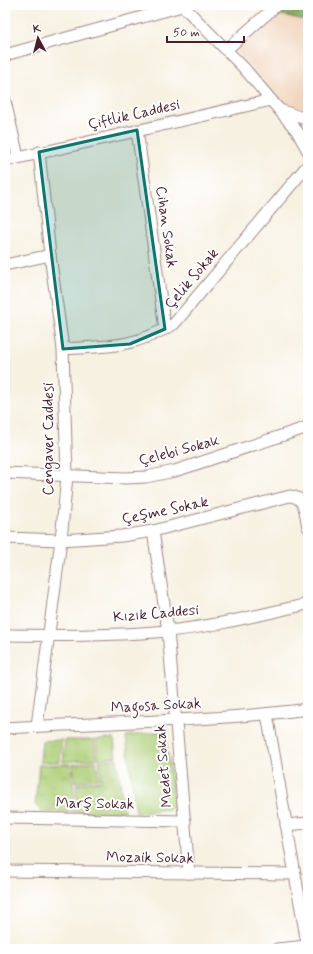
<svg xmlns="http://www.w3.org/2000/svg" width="313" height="954" viewBox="0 0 313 954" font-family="Mynerve,sans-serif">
<defs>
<pattern id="grass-tufts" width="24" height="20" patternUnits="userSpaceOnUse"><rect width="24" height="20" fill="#adcf77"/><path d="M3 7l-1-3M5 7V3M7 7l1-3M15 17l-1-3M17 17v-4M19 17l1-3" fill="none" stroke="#96b167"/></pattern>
<pattern id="forest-crowns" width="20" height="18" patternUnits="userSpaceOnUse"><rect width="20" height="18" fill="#8ab268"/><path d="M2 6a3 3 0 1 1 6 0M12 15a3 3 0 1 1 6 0" fill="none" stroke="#739056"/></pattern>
</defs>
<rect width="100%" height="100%" fill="#fff"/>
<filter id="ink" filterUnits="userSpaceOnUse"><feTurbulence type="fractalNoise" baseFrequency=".025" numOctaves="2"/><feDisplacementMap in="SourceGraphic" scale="8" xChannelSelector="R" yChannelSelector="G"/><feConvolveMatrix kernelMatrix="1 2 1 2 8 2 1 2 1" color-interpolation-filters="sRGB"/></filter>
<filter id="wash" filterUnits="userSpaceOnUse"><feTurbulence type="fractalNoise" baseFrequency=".012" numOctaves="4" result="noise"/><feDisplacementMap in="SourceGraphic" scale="16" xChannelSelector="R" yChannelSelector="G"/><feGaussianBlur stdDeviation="0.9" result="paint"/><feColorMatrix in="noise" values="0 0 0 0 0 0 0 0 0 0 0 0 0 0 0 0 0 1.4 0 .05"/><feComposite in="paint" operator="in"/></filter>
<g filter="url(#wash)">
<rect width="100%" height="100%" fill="#f6f1e1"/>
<path fill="#f1d5bd" d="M 282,5 L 308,5 L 308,111 L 281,102 L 235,49 Z"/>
<g fill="url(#grass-tufts)" stroke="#7c7751">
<path d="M 62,740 L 60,762 L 40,762 L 42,741 Z"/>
<path d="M 65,740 L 94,740 L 96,759 L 63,762 Z"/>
<path d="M 117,759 L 124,812 L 78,812 L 76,784 L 101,781 L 99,761 Z"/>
<path d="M 96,761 L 99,779 L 75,782 L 73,764 Z"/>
<path d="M 71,764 L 76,812 L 42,812 L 35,805 L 39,765 Z"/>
</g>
<path fill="url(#forest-crowns)" stroke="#6a684a" d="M 282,5 L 308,5 L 308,21 L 274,13 Z"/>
<g fill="#adcf77" stroke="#7c7751">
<path d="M 165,731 L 175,808 L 136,813 L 126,736 Z"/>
<path d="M 114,738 L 116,757 L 98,759 L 96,740 Z"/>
</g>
</g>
<g filter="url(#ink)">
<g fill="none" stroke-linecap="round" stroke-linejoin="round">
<g stroke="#a08886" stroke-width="13">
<g id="minor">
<path d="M 182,5 L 244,68 L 297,131 L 308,151"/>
<path d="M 226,50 L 277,5"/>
<path d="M 5,55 L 182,6"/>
<path d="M 5,101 L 18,157"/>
<path d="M 280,110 L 308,120"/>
<path d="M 137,130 L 165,329"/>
<path d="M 5,161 L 271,100"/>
<path d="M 5,265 L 50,255"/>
<path d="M 63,349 C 109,346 133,348 174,324 L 308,165"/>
<path d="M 5,473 L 126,478 L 146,477 L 175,471 L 308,427"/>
<path d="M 153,531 L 168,631 L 189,873"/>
<path d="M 5,538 L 61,540 L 122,536 L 153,531 L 290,496 C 306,497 305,514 308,527"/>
<path d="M 5,635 C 59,636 113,636 167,631 C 214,627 262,614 308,604"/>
<path d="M 267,714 L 308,949"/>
<path d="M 37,726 L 61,540 L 67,476 L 63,349 L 50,255 L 39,152"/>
<path d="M 5,728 C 106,722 208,722 308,709"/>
<path d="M 5,818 L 185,821"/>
<path d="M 286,825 L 308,823"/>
<path d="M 5,871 L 295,874"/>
<path d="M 277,949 L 307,946"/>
</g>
</g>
<use href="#minor" stroke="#fff" stroke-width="11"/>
</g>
</g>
<path fill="#0f766e" fill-opacity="0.2" stroke="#0f766e" stroke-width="3" stroke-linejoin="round" d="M 137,130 L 165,329 L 130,344 L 63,349 L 39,152 Z"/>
<g text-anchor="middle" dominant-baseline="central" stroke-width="4" stroke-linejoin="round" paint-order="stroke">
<g font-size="15" fill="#4a1f2b" stroke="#fff">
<text transform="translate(134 115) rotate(-13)">Çiftlik Caddesi</text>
<text transform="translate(166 227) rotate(82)">Cihan Sokak</text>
<text transform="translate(192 279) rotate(-50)">Çelik Sokak</text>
<text transform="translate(49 439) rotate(-90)">Cengaver Caddesi</text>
<text transform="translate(179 451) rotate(-15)">Çelebi Sokak</text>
<text transform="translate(165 511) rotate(-12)">Çeşme Sokak</text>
<text transform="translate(156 614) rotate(-5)">Kızık Caddesi</text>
<text transform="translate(156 706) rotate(-3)">Magosa Sokak</text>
<text transform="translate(164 766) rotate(-95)">Medet Sokak</text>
<text transform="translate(95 804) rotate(1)">Marş Sokak</text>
<text transform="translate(150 858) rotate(1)">Mozaik Sokak</text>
</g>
</g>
<rect width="313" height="954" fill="none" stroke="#fff" stroke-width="20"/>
<g transform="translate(38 38) rotate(353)" stroke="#ffffff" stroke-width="3" paint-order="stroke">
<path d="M0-3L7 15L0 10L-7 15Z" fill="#4a1f2b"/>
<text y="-6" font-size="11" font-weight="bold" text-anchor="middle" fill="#4a1f2b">K</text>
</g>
<path d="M167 36v6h77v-6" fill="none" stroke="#4a1f2b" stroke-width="2"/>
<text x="173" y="36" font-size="12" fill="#4a1f2b" stroke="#ffffff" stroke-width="3" paint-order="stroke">50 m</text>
</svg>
